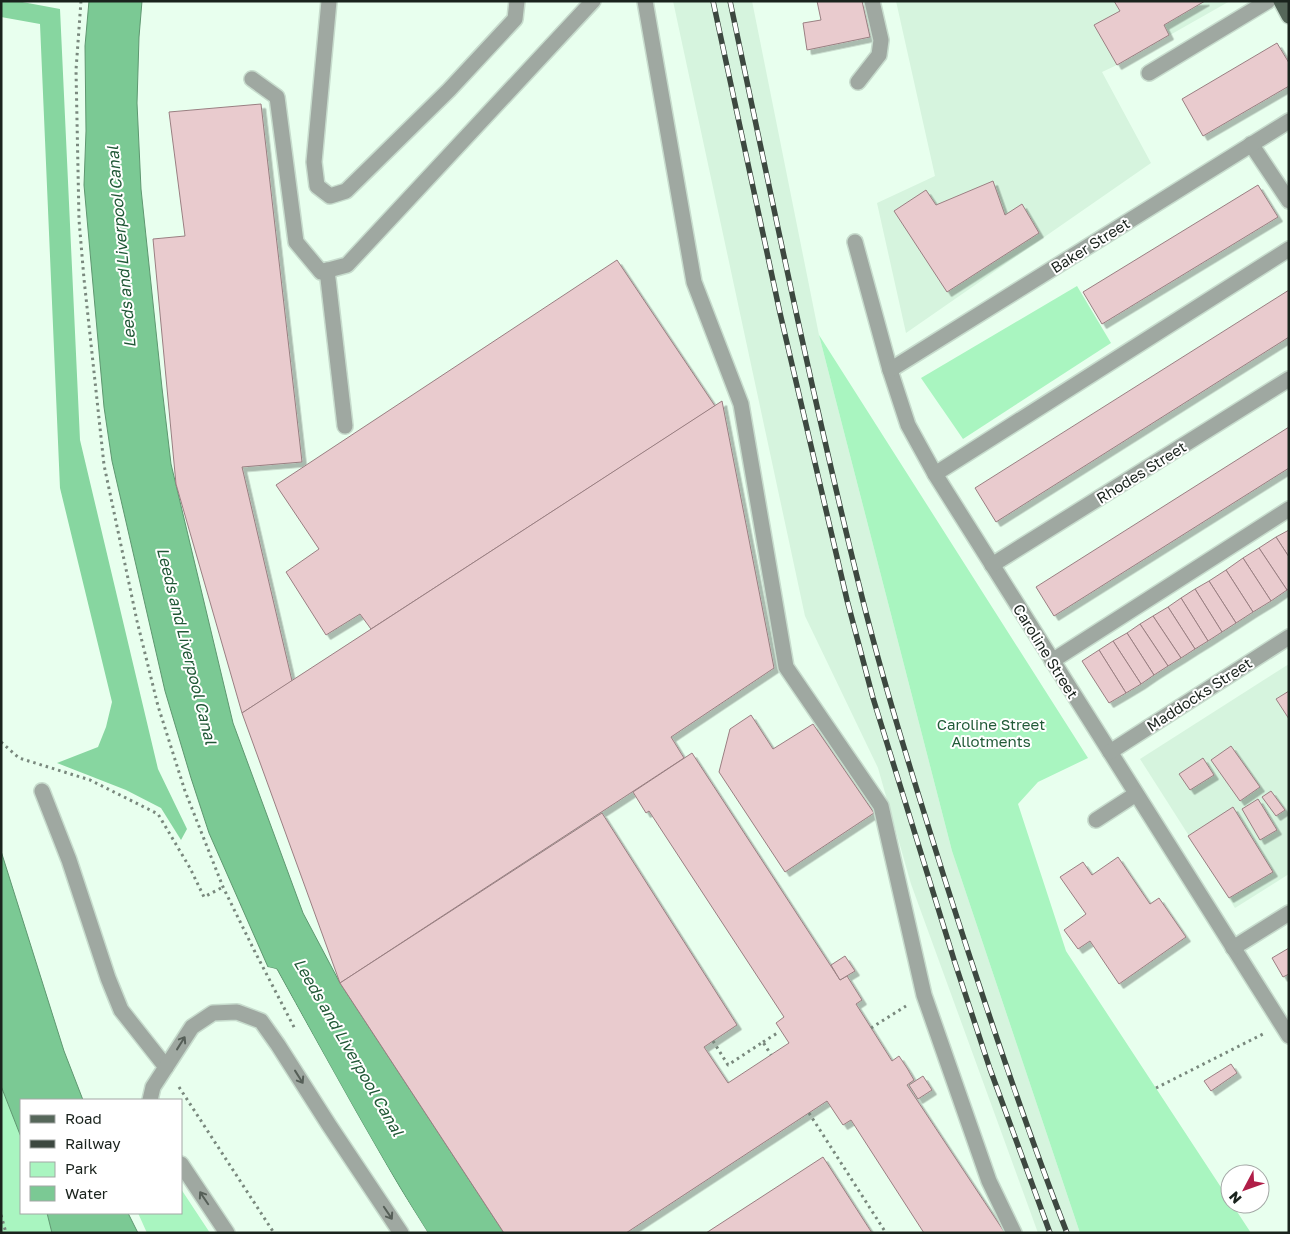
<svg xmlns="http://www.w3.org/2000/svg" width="1290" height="1234" viewBox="0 0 1290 1234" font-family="'Golos Text',sans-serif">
<defs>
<filter id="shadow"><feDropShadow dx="4.5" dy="4.5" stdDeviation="0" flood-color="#0004"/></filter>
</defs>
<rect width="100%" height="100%" fill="#e8ffee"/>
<g fill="#d6f4de">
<path d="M 673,1 L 752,1 L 819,335 L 952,851 L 1080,1233 L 1038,1233 L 911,884 L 878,768 L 805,616 Z"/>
<path d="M 896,1 L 1230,1 L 1117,65 L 1102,72 L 1151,163 L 906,333 L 877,203 L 935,176 Z"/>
<path d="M 1289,664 L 1289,874 L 1235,908 L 1140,759 Z"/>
</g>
<g fill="#a9f5c0">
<path d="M 1077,286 L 1111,343 L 963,439 L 921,378 Z"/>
<path d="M 819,335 L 1088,758 L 1038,782 L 1018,804 L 1066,951 L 1230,1201 L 1230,1204 L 1232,1204 L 1251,1233 L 1080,1233 L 952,851 Z"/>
<path d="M 1,1086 L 21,1137 L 21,1213 L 47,1213 L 52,1233 L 1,1233 Z"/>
<path d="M 181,1189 L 210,1233 L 147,1233 L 138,1213 L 181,1213 Z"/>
</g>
<path fill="#87d6a0" d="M 4,1 L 17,1 L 60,9 L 80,440 L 158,769 L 187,829 L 181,840 L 161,808 L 126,790 L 57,763 L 98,747 L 106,727 L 112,702 L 60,488 L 40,24 L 1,17 L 1,3 Z"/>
<g fill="#7bc994" stroke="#5e9770">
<path d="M 89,1 L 142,1 L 139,37 L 137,103 L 141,189 L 162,388 L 171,464 L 233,723 L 303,913 L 340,983 L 504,1233 L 428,1233 C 374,1147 326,1058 277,969 L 268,967 L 209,833 L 191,778 L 165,691 L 112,461 L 104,407 L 84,185 L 86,131 L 85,46 Z"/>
<path d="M 1,851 L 64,1051 L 83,1100 L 21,1100 L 21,1137 L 1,1086 Z"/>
<path d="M 47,1213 L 128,1213 L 138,1233 L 52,1233 Z"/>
</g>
<path fill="#e8ffee" d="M 268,967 L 276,969 L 356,1112 L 399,1187 L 428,1233 L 425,1233 L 397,1188 L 275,971 L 269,970 Z"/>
<g fill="#e9cbce" stroke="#9a7f82" filter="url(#shadow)">
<path d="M 817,1 L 862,1 L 870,37 L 807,50 L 803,23 L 821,20 Z"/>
<path d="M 1114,1 L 1205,1 L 1164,25 L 1169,35 L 1117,65 L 1094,25 L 1120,11 Z"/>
<path d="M 1277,43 L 1289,63 L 1289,86 L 1203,136 L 1182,99 Z"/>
<path d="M 261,104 L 302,462 L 242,467 L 292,681 L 242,713 L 176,484 L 153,239 L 185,236 L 169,112 Z"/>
<path d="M 993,181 L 1005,215 L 1022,204 L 1039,233 L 947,292 L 894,211 L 926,190 L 936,205 Z"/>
<path d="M 1258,185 L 1278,217 L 1102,324 L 1083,292 Z"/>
<path d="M 617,260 L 715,406 L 371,629 L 360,614 L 326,635 L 286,572 L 319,549 L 276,485 Z"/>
<path d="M 1289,290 L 1289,337 L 996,522 L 975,488 Z"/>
<path d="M 722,401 L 774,668 L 671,737 L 684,758 L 340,983 L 242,713 Z"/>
<path d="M 1289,427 L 1289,468 L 1054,616 L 1036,587 Z"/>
<path d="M 1289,530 L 1289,557 L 1276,537 Z"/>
<path d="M 1276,537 L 1289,557 L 1289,589 L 1287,590 L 1259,548 Z"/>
<path d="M 1259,548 L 1287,590 L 1271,601 L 1243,558 Z"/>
<path d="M 1243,558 L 1271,601 L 1253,612 L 1226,570 Z"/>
<path d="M 1226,570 L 1253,612 L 1236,623 L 1209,581 Z"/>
<path d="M 1209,581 L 1236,623 L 1222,632 L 1195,589 Z"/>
<path d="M 1195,589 L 1222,632 L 1208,641 L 1181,598 Z"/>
<path d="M 1181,598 L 1208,641 L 1195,649 L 1168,607 Z"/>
<path d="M 1168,607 L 1195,649 L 1181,658 L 1153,616 Z"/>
<path d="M 1153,616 L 1181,658 L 1168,666 L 1140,624 Z"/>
<path d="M 1140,624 L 1168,666 L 1154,675 L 1127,633 Z"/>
<path d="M 1127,633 L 1154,675 L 1141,684 L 1113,641 Z"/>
<path d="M 1113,641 L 1141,684 L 1126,693 L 1099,650 Z"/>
<path d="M 1099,650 L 1126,693 L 1109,703 L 1082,661 Z"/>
<path d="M 1289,691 L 1289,719 L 1276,699 Z"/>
<path d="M 751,715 L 773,749 L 813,724 L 874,813 L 785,872 L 719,772 L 730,729 Z"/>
<path d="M 1231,746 L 1260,787 L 1240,801 L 1211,760 Z"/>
<path d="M 692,753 L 840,980 L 847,976 L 862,1000 L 856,1004 L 892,1061 L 899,1056 L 907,1068 L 914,1080 L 907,1085 L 1005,1233 L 924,1233 L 851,1120 L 843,1125 L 827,1101 L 626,1233 L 504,1233 L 340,983 L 602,813 L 737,1025 L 704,1047 L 728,1083 L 789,1043 L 776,1023 L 784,1017 L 649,811 L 646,813 L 633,792 Z"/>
<path d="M 1203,758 L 1214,775 L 1190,790 L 1179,774 Z"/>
<path d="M 1271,791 L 1285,810 L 1276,816 L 1262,797 Z"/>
<path d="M 1258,799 L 1277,830 L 1260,840 L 1242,809 Z"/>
<path d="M 1233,807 L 1273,872 L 1229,898 L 1188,836 Z"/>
<path d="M 1118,857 L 1150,904 L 1159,898 L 1186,937 L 1119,984 L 1090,941 L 1078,949 L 1064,930 L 1086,914 L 1060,877 L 1083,862 L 1092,875 Z"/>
<path d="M 1289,948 L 1289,974 L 1283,977 L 1272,958 Z"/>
<path d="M 845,956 L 855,971 L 840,980 L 831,965 Z"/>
<path d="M 1231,1064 L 1237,1073 L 1211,1091 L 1204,1081 Z"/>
<path d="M 923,1076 L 932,1090 L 918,1099 L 909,1085 Z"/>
<path d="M 823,1157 L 872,1233 L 706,1233 Z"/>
</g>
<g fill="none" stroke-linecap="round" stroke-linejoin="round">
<g stroke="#c7dccd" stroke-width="18">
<g id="minor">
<path d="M 329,1 L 314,162 L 317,186 L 330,196 L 346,191 L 449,90 L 515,19 L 517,1"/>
<path d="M 645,1 L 694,282 L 741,404 L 786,667 L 881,806 L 924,995 L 989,1181 L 1014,1233"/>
<path d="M 1149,73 L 1268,1"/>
<path d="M 252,79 L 277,97 L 296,242 L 321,272 L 347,265 L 593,1"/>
<path d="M 858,82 L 879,55 L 881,40 L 872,1"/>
<path d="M 1251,144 L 1289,201"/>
<path d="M 855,242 L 890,370 L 908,425 L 935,474 L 1289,1036"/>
<path d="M 327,270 L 345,426"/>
<path d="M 890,370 L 1289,121"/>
<path d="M 935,474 L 1289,249"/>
<path d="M 992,565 L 1289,379"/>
<path d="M 1052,661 L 1289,509"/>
<path d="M 1110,752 L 1289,637"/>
<path d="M 42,791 L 69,860 L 108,978 L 121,1010 L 166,1067"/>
<path d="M 1096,820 L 1136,794"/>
<path d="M 1233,948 L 1289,913"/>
<path d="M 150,1100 L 153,1087 L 192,1027 L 213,1013 L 237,1012 L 261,1021 L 278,1045 L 329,1125 L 401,1233"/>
<path d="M 181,1164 L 227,1233"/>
</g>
</g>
<g stroke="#c7dccd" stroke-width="18">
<path id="major" d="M 1281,1 L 1289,16"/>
</g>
<g stroke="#79887d" stroke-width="3" stroke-dasharray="2.5 4" stroke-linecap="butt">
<path d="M 81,1 L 76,70 L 79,220 L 84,279 L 104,465 L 137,621 L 158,706 L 185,791 L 223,887 L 254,950 L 295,1029"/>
<path d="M 1,742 L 19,758 L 90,780 L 158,814 L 190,868 L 204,897 L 223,887"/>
<path d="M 871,1028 L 906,1006"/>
<path d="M 713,1041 L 728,1065 L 763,1042 L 771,1055"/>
<path d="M 763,1042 L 779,1032"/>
<path d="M 179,1087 L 274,1233"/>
<path d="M 1156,1088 L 1263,1034"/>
<path d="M 809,1113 L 886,1233"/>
<path d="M 1,1215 L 6,1233"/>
</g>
<use href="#minor" stroke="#9fa8a1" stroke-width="15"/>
<use href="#major" stroke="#56675a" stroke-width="15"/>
<g stroke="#3d4840" stroke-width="5.5">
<g id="rail">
<path d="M 713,1 L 780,313 L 847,600 L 873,698 L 955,963 L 990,1069 L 1050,1233"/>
<path d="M 730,1 C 772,200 813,400 862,597 C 886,693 916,787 945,880 C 983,999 1022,1117 1067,1233"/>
</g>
</g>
<use href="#rail" stroke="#fff" stroke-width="4" stroke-dasharray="11" stroke-linecap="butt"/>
</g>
<defs><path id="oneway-shaft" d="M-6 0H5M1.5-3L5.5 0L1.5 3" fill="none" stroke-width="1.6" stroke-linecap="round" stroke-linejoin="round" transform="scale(1.25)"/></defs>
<g stroke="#565f58">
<use href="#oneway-shaft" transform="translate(181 1043) rotate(-58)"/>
<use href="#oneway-shaft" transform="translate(299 1077) rotate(58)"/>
<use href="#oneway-shaft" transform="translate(204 1198) rotate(-124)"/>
<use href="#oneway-shaft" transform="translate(388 1213) rotate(56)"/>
</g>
<g text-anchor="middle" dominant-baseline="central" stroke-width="4" stroke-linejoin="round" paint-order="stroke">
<g font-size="15" fill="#1a231d" stroke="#fff">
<text transform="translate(1090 245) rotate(-32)">Baker Street</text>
<text transform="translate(1141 472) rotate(-32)">Rhodes Street</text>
<text transform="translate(1046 651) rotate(58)">Caroline Street</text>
<text transform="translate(1199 694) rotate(-33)">Maddocks Street</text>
</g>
<g font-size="15" fill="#225b38" stroke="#fff">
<text x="991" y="724">Caroline Street<tspan x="991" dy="17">Allotments</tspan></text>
</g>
<g font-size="16" font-style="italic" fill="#205836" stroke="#fff">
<text transform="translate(121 247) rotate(-95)">Leeds and Liverpool Canal</text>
<text transform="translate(187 646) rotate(76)">Leeds and Liverpool Canal</text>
<text transform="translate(349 1047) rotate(60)">Leeds and Liverpool Canal</text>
</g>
</g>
<rect width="1290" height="1234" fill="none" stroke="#1a231d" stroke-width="5"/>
<rect x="20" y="1099" width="162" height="115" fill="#ffffff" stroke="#a3a7a5"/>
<rect x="30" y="1115" width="25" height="8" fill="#56675a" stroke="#a3a7a5"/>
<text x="65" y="1124" font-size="15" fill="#1a231d">Road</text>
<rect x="30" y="1140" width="25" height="8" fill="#3d4840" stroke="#a3a7a5"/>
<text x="65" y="1149" font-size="15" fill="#1a231d">Railway</text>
<rect x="30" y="1162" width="25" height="15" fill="#a9f5c0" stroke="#a3a7a5"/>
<text x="65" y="1174" font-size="15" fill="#1a231d">Park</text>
<rect x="30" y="1186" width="25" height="15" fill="#7bc994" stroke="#a3a7a5"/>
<text x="65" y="1199" font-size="15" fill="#1a231d">Water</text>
<g transform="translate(1245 1189) rotate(229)"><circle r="24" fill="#ffffff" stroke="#a3a7a5"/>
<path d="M0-4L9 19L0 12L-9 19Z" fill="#b01e48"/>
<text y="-8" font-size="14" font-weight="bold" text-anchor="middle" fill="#1a231d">N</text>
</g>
</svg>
